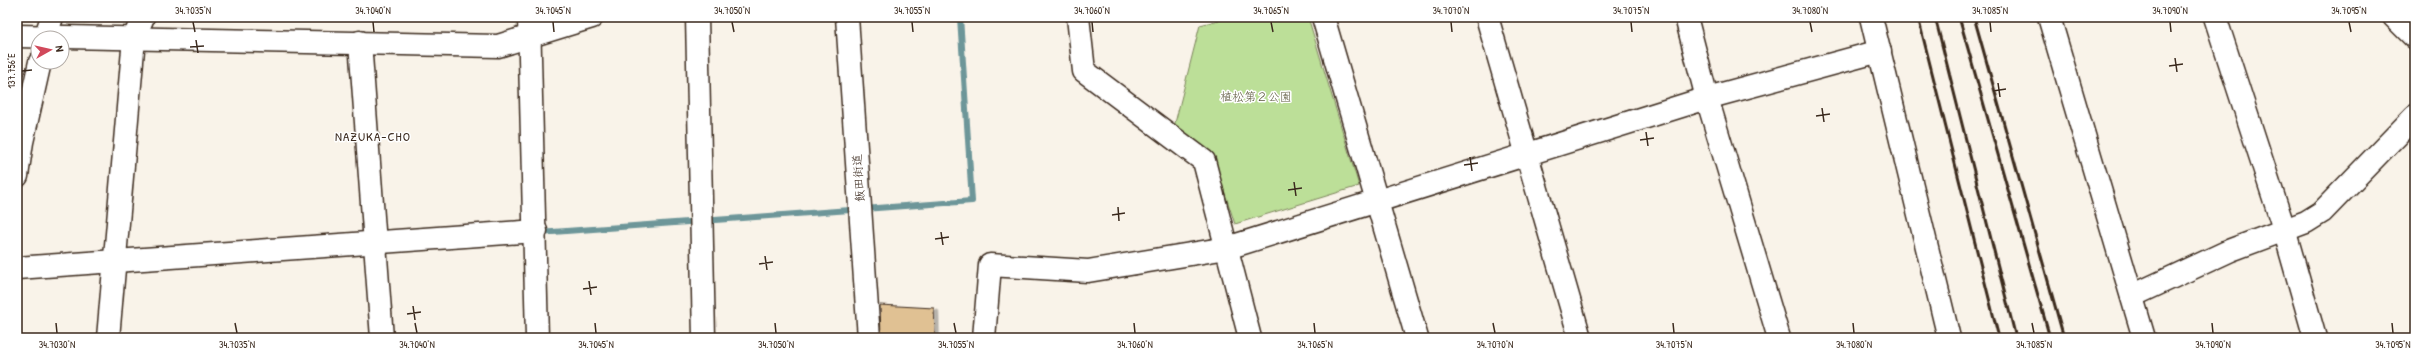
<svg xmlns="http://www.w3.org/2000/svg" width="2432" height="355" viewBox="0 0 2432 355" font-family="'Patrick Hand','Klee One',sans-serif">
<defs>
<filter id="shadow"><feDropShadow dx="4.5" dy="2.5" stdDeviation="0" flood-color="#0004"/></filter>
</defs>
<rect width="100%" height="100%" fill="#f9f3e9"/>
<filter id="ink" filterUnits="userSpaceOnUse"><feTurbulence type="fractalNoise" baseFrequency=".025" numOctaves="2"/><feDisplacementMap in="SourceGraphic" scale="8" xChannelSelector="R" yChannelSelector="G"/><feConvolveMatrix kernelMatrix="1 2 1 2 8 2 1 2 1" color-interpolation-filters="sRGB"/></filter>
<g filter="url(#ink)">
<path fill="#bcdf98" stroke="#7c845b" d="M 1231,17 L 1308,17 L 1359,186 L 1235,224 L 1212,154 L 1174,127 L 1200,25 Z"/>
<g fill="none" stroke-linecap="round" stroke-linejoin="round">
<path stroke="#6d9699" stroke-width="6" d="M 539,233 L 972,201 L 960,17"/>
</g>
<path fill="#e0c193" stroke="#3b2a1e" filter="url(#shadow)" d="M 880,305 L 934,308 L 935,338 L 881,338 Z"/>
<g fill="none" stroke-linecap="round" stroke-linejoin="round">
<g stroke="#3b2a1e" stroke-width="25">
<g id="minor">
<path d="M 529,17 L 537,338"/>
<path d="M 697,17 L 704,338"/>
<path d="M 847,17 L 869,338"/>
<path d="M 1078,17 L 1084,71 L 1204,161 L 1250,338"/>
<path d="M 1323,17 L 1417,338"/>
<path d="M 1487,17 L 1580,338"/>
<path d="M 1686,17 L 1707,98 L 1779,338"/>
<path d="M 1871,17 L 1949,338"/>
<path d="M 2049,17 L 2144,338"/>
<path d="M 2215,17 L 2284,229 L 2315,338"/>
<path d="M 2394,17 L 2415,38"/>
<path d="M 17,36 L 498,46 L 592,17"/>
<path d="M 45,38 L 52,17"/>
<path d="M 360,42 L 382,338"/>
<path d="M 17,176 L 22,142 L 40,62"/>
<path d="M 17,268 L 536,231"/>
<path d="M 2132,296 L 2231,250 L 2306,222 L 2322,212 L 2415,116"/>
<path d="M 108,338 L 134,38 L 143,17"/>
<path d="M 984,338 L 990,265 L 1088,271 L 1227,248 L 1707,98 L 1880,51"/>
</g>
</g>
<use href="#minor" stroke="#fff" stroke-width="22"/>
<g stroke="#3b2a1e" stroke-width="3">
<path d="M 1918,17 L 1999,338"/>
<path d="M 1935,17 L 2016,338"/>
<path d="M 1959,17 L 2050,338"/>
<path d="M 1974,17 L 2064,338"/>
</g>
</g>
</g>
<path fill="none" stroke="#3b2a1e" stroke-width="1.5" d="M 193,22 L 195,32M 373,22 L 374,32M 553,22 L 554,32M 732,22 L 734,32M 912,22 L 913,32M 1092,22 L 1093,32M 1271,22 L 1273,32M 1451,22 L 1452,32M 1631,22 L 1632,32M 1810,22 L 1812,32M 1990,22 L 1991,32M 2170,22 L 2171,32M 2349,22 L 2351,32M 196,40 L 198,53M 190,47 L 204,46M 2175,58 L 2177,72M 2169,66 L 2183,64M 22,71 L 32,70M 1998,83 L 2000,97M 1993,91 L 2006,89M 1822,108 L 1824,122M 1816,116 L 1830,114M 1646,132 L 1648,146M 1640,140 L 1654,138M 1470,157 L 1472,171M 1464,165 L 1478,163M 1294,182 L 1296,196M 1288,190 L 1302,188M 1118,207 L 1119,221M 1112,215 L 1125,213M 941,232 L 943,245M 935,239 L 949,237M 765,256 L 767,270M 759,264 L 773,262M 589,281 L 591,295M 583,289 L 597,287M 413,306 L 415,320M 407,314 L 421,312M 56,323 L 57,333M 235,323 L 237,333M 415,323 L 417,333M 595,323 L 596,333M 775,323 L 776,333M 954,323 L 956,333M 1134,323 L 1135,333M 1314,323 L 1315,333M 1493,323 L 1495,333M 1673,323 L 1674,333M 1853,323 L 1854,333M 2032,323 L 2034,333M 2212,323 L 2213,333M 2392,323 L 2393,333"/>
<g text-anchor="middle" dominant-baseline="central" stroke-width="3" stroke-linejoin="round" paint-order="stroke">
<g font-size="12" fill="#5b573c" stroke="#fff">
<text x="1256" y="96">植松第２公園</text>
</g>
<g font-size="12" fill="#3b2a1e" stroke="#fff">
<text transform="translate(858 178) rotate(-94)">飯田街道</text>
</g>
<g font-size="13" letter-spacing="1" fill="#3b2a1e" stroke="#fff">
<text x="373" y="136">NAZUKA-CHO</text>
</g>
</g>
<rect width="2432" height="355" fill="none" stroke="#fff" stroke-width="44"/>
<g transform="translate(50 50) rotate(82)"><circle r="19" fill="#ffffff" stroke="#b1aaa5"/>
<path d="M0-3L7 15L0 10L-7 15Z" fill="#d1495b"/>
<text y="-6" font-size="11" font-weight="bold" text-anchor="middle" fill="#3b2a1e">N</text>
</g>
<rect x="22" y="22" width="2388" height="311" fill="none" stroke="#3b2a1e" stroke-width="1.5"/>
<g font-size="10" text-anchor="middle" fill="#3b2a1e">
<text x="193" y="14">34.7035°N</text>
<text x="373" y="14">34.7040°N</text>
<text x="553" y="14">34.7045°N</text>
<text x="732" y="14">34.7050°N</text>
<text x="912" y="14">34.7055°N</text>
<text x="1092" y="14">34.7060°N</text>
<text x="1271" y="14">34.7065°N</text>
<text x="1451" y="14">34.7070°N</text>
<text x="1631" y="14">34.7075°N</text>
<text x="1810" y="14">34.7080°N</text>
<text x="1990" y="14">34.7085°N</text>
<text x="2170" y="14">34.7090°N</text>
<text x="2349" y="14">34.7095°N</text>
<text transform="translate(11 71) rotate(-90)" y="4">137.756°E</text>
<text x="57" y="348">34.7030°N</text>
<text x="237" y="348">34.7035°N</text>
<text x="417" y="348">34.7040°N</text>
<text x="596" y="348">34.7045°N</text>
<text x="776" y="348">34.7050°N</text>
<text x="956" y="348">34.7055°N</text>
<text x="1135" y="348">34.7060°N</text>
<text x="1315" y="348">34.7065°N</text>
<text x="1495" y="348">34.7070°N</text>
<text x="1674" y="348">34.7075°N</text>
<text x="1854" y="348">34.7080°N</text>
<text x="2034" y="348">34.7085°N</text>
<text x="2213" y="348">34.7090°N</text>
<text x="2393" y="348">34.7095°N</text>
</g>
</svg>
